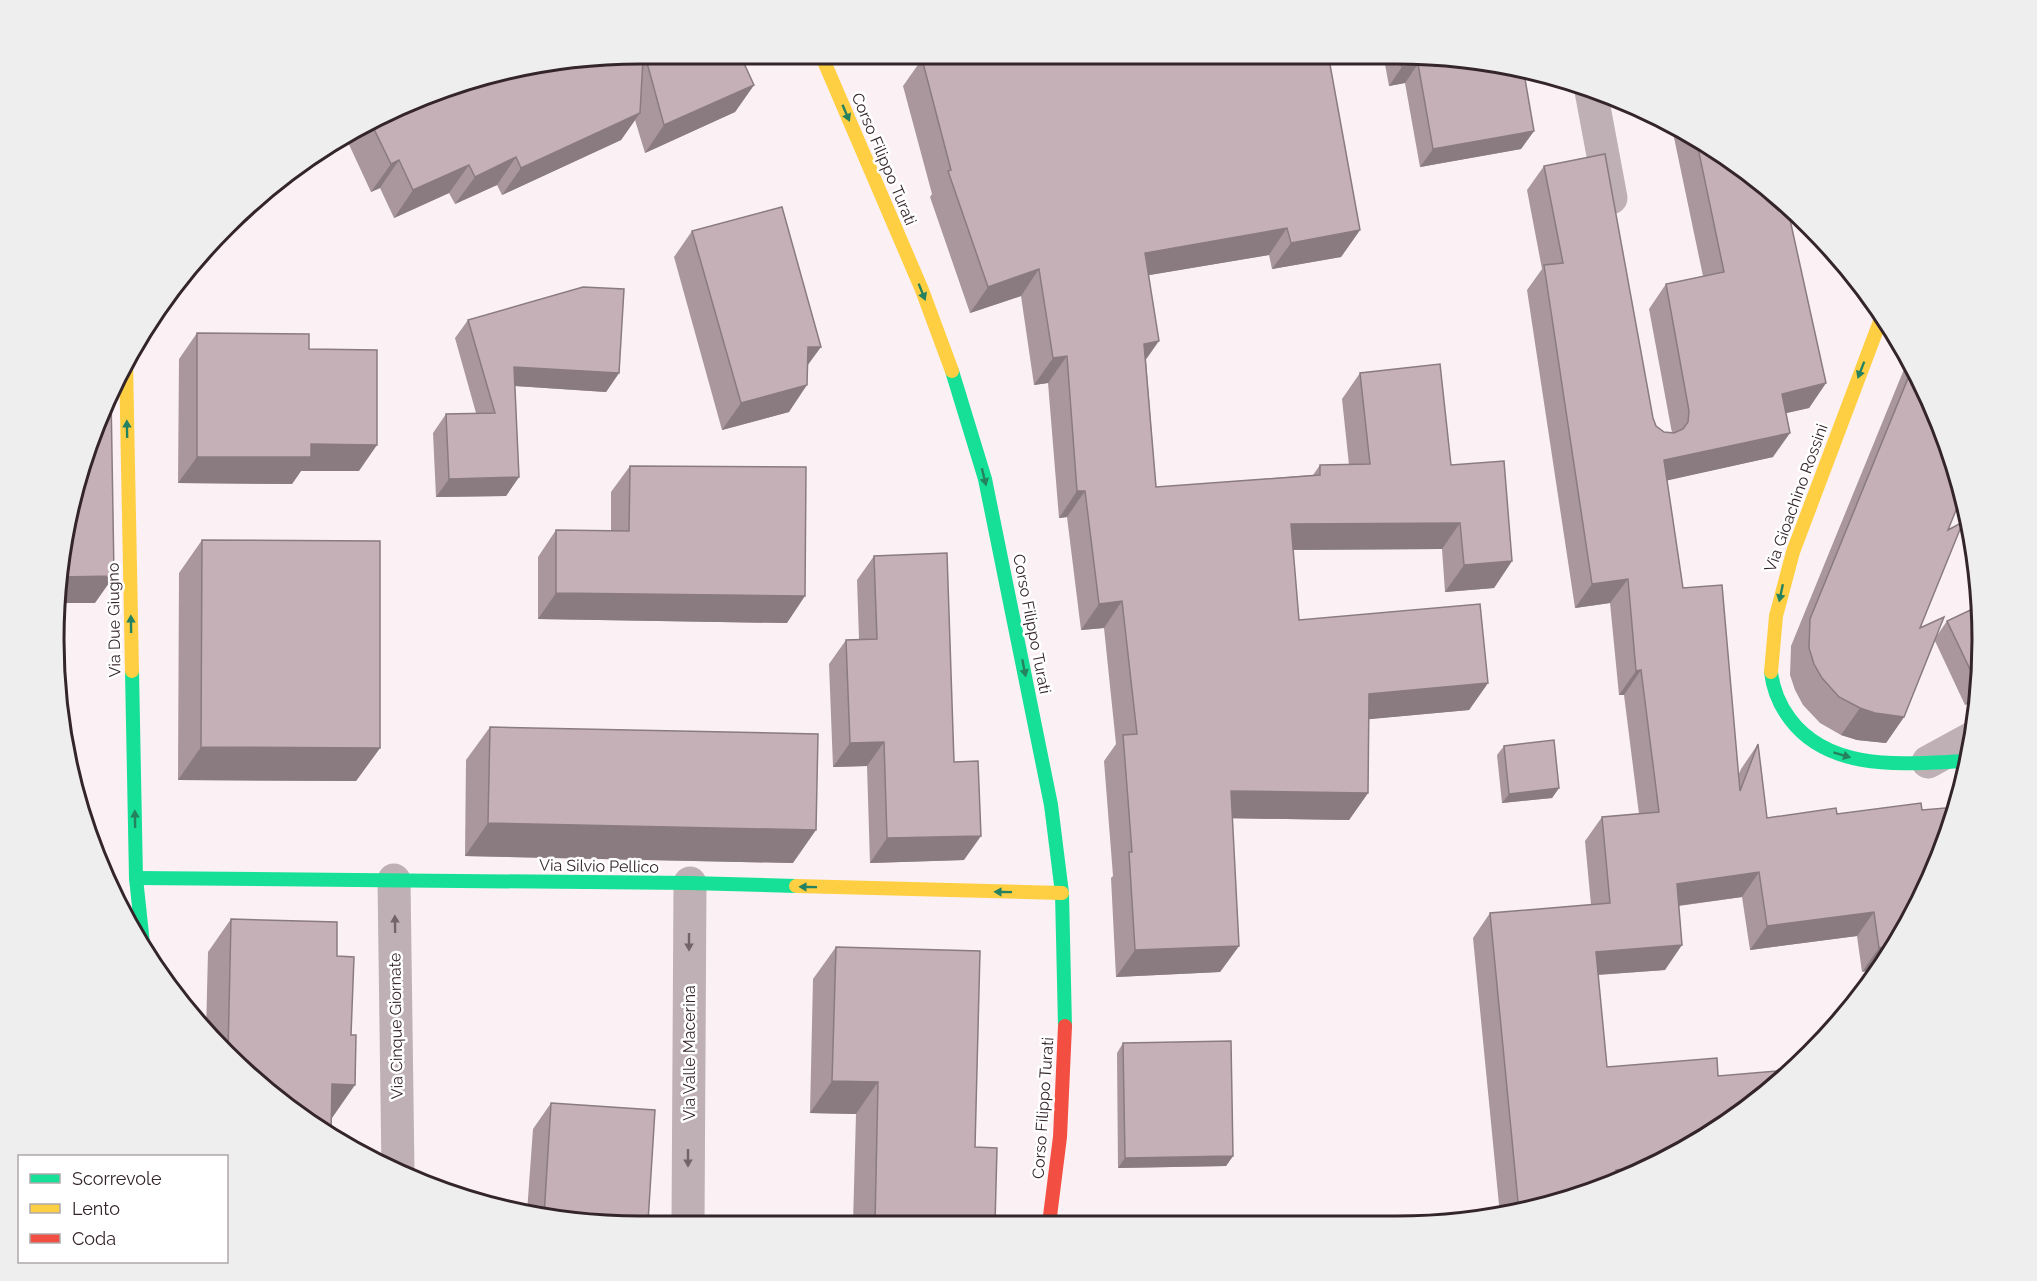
<svg xmlns="http://www.w3.org/2000/svg" width="2037" height="1281" viewBox="0 0 2037 1281" font-family="Raleway,sans-serif">
<rect width="100%" height="100%" fill="#fbf1f4"/>
<g fill="none" stroke-linecap="round" stroke-linejoin="round">
<g stroke="#beb0b4" stroke-width="33">
<path d="M 1591,91 L 1611,198"/>
<path d="M 1928,762 L 1972,738"/>
<path d="M 394,880 L 398,1172"/>
<path d="M 688,1223 L 690,883"/>
</g>
<g stroke="#16e098" stroke-width="14">
<path d="M 952,371 L 985,479 L 1051,805 L 1062,893 L 1065,1026"/>
<path d="M 132,671 L 136,878 L 143,944"/>
<path d="M 1771,672 C 1773,689 1780,706 1790,719 C 1831,774 1909,763 1968,761"/>
<path d="M 136,878 L 690,883 L 796,886"/>
</g>
<g stroke="#ffcf43" stroke-width="14">
<path d="M 823,59 L 922,290 L 952,371"/>
<path d="M 126,362 L 132,671"/>
<path d="M 1771,672 L 1776,616 L 1793,552 L 1882,316"/>
<path d="M 796,886 L 1062,893"/>
</g>
<path stroke="#f24e42" stroke-width="14" d="M 1049,1224 L 1060,1137 L 1065,1026"/>
</g>
<g fill="#a9979d">
<path d="M 564,59 L 742,59 L 754,85 L 735,112 L 645,153 L 635,120 L 621,140 L 502,195 L 497,185 L 455,204 L 449,193 L 394,218 L 380,188 L 371,192 L 346,138 L 452,85 Z"/>
<path d="M 922,59 L 1360,230 L 1341,257 L 1272,269 L 1269,255 L 1149,275 L 1146,360 L 1156,487 L 1313,475 L 1320,465 L 1349,465 L 1342,399 L 1360,373 L 1451,465 L 1512,561 L 1494,588 L 1445,592 L 1442,549 L 1293,550 L 1299,620 L 1488,683 L 1469,710 L 1368,719 L 1368,793 L 1349,820 L 1232,818 L 1239,946 L 1220,972 L 1116,977 L 1111,878 L 1113,876 L 1104,761 L 1116,744 L 1104,628 L 1081,630 L 1067,517 L 1059,518 L 1048,383 L 1034,385 L 1021,296 L 970,313 L 930,197 L 932,194 L 903,86 Z"/>
<path d="M 1384,59 L 1473,59 L 1534,131 L 1521,149 L 1420,167 L 1405,83 L 1389,86 Z"/>
<path d="M 1672,128 L 1754,175 L 1793,212 L 1788,213 L 1826,383 L 1809,408 L 1786,413 L 1773,457 L 1667,480 L 1683,588 L 1738,776 L 1741,769 L 1758,744 L 1767,818 L 1837,814 L 1922,900 L 1862,972 L 1857,936 L 1750,950 L 1742,897 L 1679,906 L 1665,970 L 1598,975 L 1607,1067 L 1718,1076 L 1549,1207 L 1500,1215 L 1473,938 L 1490,913 L 1591,905 L 1585,841 L 1602,817 L 1639,814 L 1624,695 L 1619,695 L 1610,603 L 1575,608 L 1527,290 L 1542,269 L 1527,190 L 1544,166 L 1656,426 L 1664,432 L 1672,433 L 1649,309 L 1666,284 L 1703,276 Z"/>
<path d="M 692,231 L 807,366 L 789,412 L 722,430 L 674,257 Z"/>
<path d="M 468,320 L 619,373 L 606,392 L 515,386 L 519,477 L 506,496 L 436,497 L 433,433 L 446,414 L 476,413 L 455,338 Z"/>
<path d="M 197,333 L 309,349 L 359,471 L 301,471 L 292,484 L 178,483 L 179,359 Z"/>
<path d="M 1909,357 L 1952,452 L 1948,530 L 1920,628 L 1936,637 L 1947,621 L 1979,606 L 1979,698 L 1965,705 L 1935,641 L 1904,717 L 1886,743 L 1857,740 L 1841,735 L 1820,723 L 1803,705 L 1795,690 L 1790,675 L 1791,646 Z"/>
<path d="M 630,466 L 787,623 L 538,619 L 538,557 L 556,530 L 611,531 L 611,492 Z"/>
<path d="M 202,540 L 380,748 L 356,781 L 178,780 L 179,573 Z"/>
<path d="M 874,556 L 954,762 L 964,860 L 870,863 L 867,766 L 833,767 L 829,664 L 846,640 L 859,639 L 857,580 Z"/>
<path d="M 490,727 L 793,863 L 465,856 L 466,760 Z"/>
<path d="M 1504,746 L 1559,788 L 1552,798 L 1502,803 L 1497,755 Z"/>
<path d="M 231,919 L 332,1118 L 283,1106 L 206,1033 L 208,952 Z"/>
<path d="M 836,947 L 975,1147 L 995,1224 L 853,1223 L 856,1114 L 810,1113 L 813,979 Z"/>
<path d="M 1123,1043 L 1233,1156 L 1226,1166 L 1118,1168 L 1117,1053 Z"/>
<path d="M 551,1103 L 564,1222 L 527,1212 L 533,1129 Z"/>
</g>
<g fill="#8a7b80">
<path d="M 1418,64 L 1405,83 L 1389,86 L 1402,67 Z"/>
<path d="M 754,85 L 735,112 L 645,153 L 664,125 Z"/>
<path d="M 640,113 L 621,140 L 502,195 L 521,168 Z"/>
<path d="M 1534,131 L 1521,149 L 1420,167 L 1433,149 Z"/>
<path d="M 516,157 L 497,185 L 455,204 L 475,177 Z"/>
<path d="M 399,160 L 380,188 L 371,192 L 391,164 Z"/>
<path d="M 469,165 L 449,193 L 394,218 L 413,190 Z"/>
<path d="M 1779,199 L 1793,212 L 1767,217 Z"/>
<path d="M 1287,228 L 1269,255 L 1126,279 L 1145,253 Z"/>
<path d="M 1360,230 L 1341,257 L 1272,269 L 1291,243 Z"/>
<path d="M 1039,269 L 1021,296 L 970,313 L 988,287 Z"/>
<path d="M 1159,341 L 1140,368 L 1144,344 Z"/>
<path d="M 808,347 L 821,347 L 802,373 Z"/>
<path d="M 1067,356 L 1048,383 L 1034,385 L 1053,358 Z"/>
<path d="M 514,367 L 619,373 L 606,392 L 501,385 Z"/>
<path d="M 1826,383 L 1809,408 L 1765,418 L 1782,394 Z"/>
<path d="M 807,385 L 789,412 L 722,430 L 741,403 Z"/>
<path d="M 1790,433 L 1773,457 L 1647,485 L 1664,460 Z"/>
<path d="M 311,444 L 377,445 L 359,471 L 301,471 L 292,484 L 178,483 L 197,457 Z"/>
<path d="M 519,477 L 506,496 L 436,497 L 449,479 Z"/>
<path d="M 1077,491 L 1085,491 L 1067,517 L 1059,518 Z"/>
<path d="M 1460,523 L 1442,549 L 1273,550 L 1291,524 Z"/>
<path d="M 1512,561 L 1494,588 L 1445,592 L 1464,565 Z"/>
<path d="M 114,576 L 95,603 L 58,603 L 60,577 Z"/>
<path d="M 1628,579 L 1610,603 L 1575,608 L 1592,584 Z"/>
<path d="M 556,593 L 805,596 L 787,623 L 538,619 Z"/>
<path d="M 1122,601 L 1104,628 L 1081,630 L 1099,604 Z"/>
<path d="M 1641,670 L 1624,695 L 1619,695 L 1636,671 Z"/>
<path d="M 1488,683 L 1469,710 L 1350,721 L 1369,694 Z"/>
<path d="M 1981,685 L 1979,698 L 1965,705 L 1978,686 Z"/>
<path d="M 1860,708 L 1904,717 L 1886,743 L 1857,740 L 1841,735 Z"/>
<path d="M 884,742 L 867,766 L 833,767 L 850,743 Z"/>
<path d="M 201,747 L 380,748 L 356,781 L 178,780 Z"/>
<path d="M 1559,788 L 1552,798 L 1502,803 L 1509,794 Z"/>
<path d="M 1231,791 L 1368,793 L 1349,820 L 1212,818 Z"/>
<path d="M 488,823 L 816,830 L 793,863 L 465,856 Z"/>
<path d="M 981,836 L 964,860 L 870,863 L 887,838 Z"/>
<path d="M 1759,872 L 1742,897 L 1660,908 L 1677,884 Z"/>
<path d="M 1874,912 L 1857,936 L 1750,950 L 1767,926 Z"/>
<path d="M 1682,945 L 1665,970 L 1579,976 L 1596,952 Z"/>
<path d="M 1894,945 L 1879,969 L 1862,972 L 1879,948 Z"/>
<path d="M 1239,946 L 1220,972 L 1116,977 L 1135,950 Z"/>
<path d="M 832,1081 L 878,1082 L 856,1114 L 810,1113 Z"/>
<path d="M 332,1084 L 355,1085 L 332,1118 L 308,1117 Z"/>
<path d="M 1233,1156 L 1226,1166 L 1118,1168 L 1125,1158 Z"/>
<path d="M 1654,1167 L 1606,1185 L 1616,1170 Z"/>
<path d="M 1588,1192 L 1549,1207 L 1555,1195 Z"/>
</g>
<g fill="#c5b0b7" stroke="#8a7b80" stroke-width="1.5">
<path d="M 564,59 L 643,59 L 640,113 L 521,168 L 516,157 L 475,177 L 469,165 L 413,190 L 399,160 L 391,164 L 372,125 L 452,85 Z"/>
<path d="M 646,59 L 742,59 L 754,85 L 664,125 Z"/>
<path d="M 922,59 L 1329,59 L 1360,230 L 1291,243 L 1287,228 L 1145,253 L 1159,341 L 1144,344 L 1156,487 L 1320,475 L 1320,465 L 1370,464 L 1360,373 L 1440,364 L 1451,465 L 1504,461 L 1512,561 L 1464,565 L 1460,523 L 1291,524 L 1299,620 L 1480,604 L 1488,683 L 1369,694 L 1368,793 L 1231,791 L 1239,946 L 1135,950 L 1129,852 L 1132,852 L 1123,735 L 1137,734 L 1122,601 L 1099,604 L 1085,491 L 1077,491 L 1067,356 L 1053,358 L 1039,269 L 988,287 L 948,171 L 951,170 Z"/>
<path d="M 1400,59 L 1473,59 L 1524,73 L 1534,131 L 1433,149 L 1418,64 L 1402,67 Z"/>
<path d="M 1697,143 L 1754,175 L 1787,206 L 1826,383 L 1782,394 L 1790,433 L 1664,460 L 1683,588 L 1722,585 L 1740,791 L 1758,744 L 1767,818 L 1836,808 L 1837,814 L 1921,803 L 1922,810 L 1957,807 L 1922,900 L 1894,945 L 1879,948 L 1874,912 L 1767,926 L 1759,872 L 1677,884 L 1682,945 L 1596,952 L 1607,1067 L 1717,1058 L 1718,1076 L 1790,1070 L 1754,1106 L 1656,1166 L 1616,1170 L 1617,1181 L 1588,1192 L 1555,1195 L 1556,1204 L 1549,1207 L 1519,1212 L 1490,913 L 1610,903 L 1602,817 L 1659,812 L 1641,670 L 1636,671 L 1628,579 L 1592,584 L 1544,265 L 1563,263 L 1544,166 L 1605,154 L 1653,418 L 1656,426 L 1664,432 L 1674,433 L 1683,429 L 1688,422 L 1689,411 L 1666,284 L 1724,272 Z"/>
<path d="M 782,207 L 821,347 L 808,347 L 807,385 L 741,403 L 692,231 Z"/>
<path d="M 583,287 L 624,289 L 619,373 L 514,367 L 519,477 L 449,479 L 446,414 L 495,413 L 468,320 Z"/>
<path d="M 197,333 L 309,334 L 309,349 L 377,350 L 377,445 L 311,444 L 311,457 L 197,457 Z"/>
<path d="M 1913,366 L 1952,452 L 1962,495 L 1948,530 L 1963,522 L 1920,628 L 1944,617 L 1904,717 L 1875,713 L 1860,708 L 1839,697 L 1822,678 L 1814,664 L 1809,648 L 1810,619 Z"/>
<path d="M 111,394 L 114,576 L 60,577 L 65,526 L 85,452 Z"/>
<path d="M 630,466 L 806,467 L 805,596 L 556,593 L 556,530 L 629,531 Z"/>
<path d="M 202,540 L 380,541 L 380,748 L 201,747 Z"/>
<path d="M 947,553 L 954,762 L 978,761 L 981,836 L 887,838 L 884,742 L 850,743 L 846,640 L 877,639 L 874,556 Z"/>
<path d="M 1979,606 L 1982,679 L 1981,685 L 1978,686 L 1947,621 Z"/>
<path d="M 490,727 L 818,734 L 816,830 L 488,823 Z"/>
<path d="M 1554,740 L 1559,788 L 1509,794 L 1504,746 Z"/>
<path d="M 231,919 L 337,922 L 337,956 L 354,957 L 351,1035 L 356,1035 L 355,1085 L 332,1084 L 331,1133 L 283,1106 L 228,1054 Z"/>
<path d="M 836,947 L 980,951 L 975,1147 L 997,1148 L 995,1224 L 875,1223 L 878,1082 L 832,1081 Z"/>
<path d="M 1231,1041 L 1233,1156 L 1125,1158 L 1123,1043 Z"/>
<path d="M 551,1103 L 655,1110 L 648,1222 L 564,1222 L 544,1217 Z"/>
</g>
<defs><path id="oneway-solid" d="M-6-.8H1V-3.2L6.5 0L1 3.2V.8H-6Z" transform="scale(1.5)"/></defs>
<g fill="#258261">
<use href="#oneway-solid" transform="translate(846 113) rotate(67)"/>
<use href="#oneway-solid" transform="translate(922 292) rotate(68)"/>
<use href="#oneway-solid" transform="translate(1861 370) rotate(111)"/>
<use href="#oneway-solid" transform="translate(127 429) rotate(-91)"/>
<use href="#oneway-solid" transform="translate(984 477) rotate(76)"/>
<use href="#oneway-solid" transform="translate(1781 593) rotate(102)"/>
<use href="#oneway-solid" transform="translate(131 624) rotate(-91)"/>
<use href="#oneway-solid" transform="translate(1024 668) rotate(79)"/>
<use href="#oneway-solid" transform="translate(1842 755) rotate(17)"/>
<use href="#oneway-solid" transform="translate(135 819) rotate(-91)"/>
<use href="#oneway-solid" transform="translate(808 887) rotate(-179)"/>
<use href="#oneway-solid" transform="translate(1003 892) rotate(-179)"/>
</g>
<g fill="#726468">
<use href="#oneway-solid" transform="translate(395 924) rotate(-91)"/>
<use href="#oneway-solid" transform="translate(689 942) rotate(90)"/>
<use href="#oneway-solid" transform="translate(688 1158) rotate(90)"/>
</g>
<g text-anchor="middle" dominant-baseline="central" stroke-width="5" stroke-linejoin="round" paint-order="stroke">
<g font-size="16" fill="#34252a" stroke="#fff">
<text transform="translate(884 159) rotate(67)">Corso Filippo Turati</text>
<text transform="translate(1796 498) rotate(-70)">Via Gioachino Rossini</text>
<text transform="translate(114 620) rotate(-91)">Via Due Giugno</text>
<text transform="translate(1032 624) rotate(79)">Corso Filippo Turati</text>
<text transform="translate(599 866) rotate(1)">Via Silvio Pellico</text>
<text transform="translate(396 1026) rotate(-91)">Via Cinque Giornate</text>
<text transform="translate(689 1053) rotate(-90)">Via Valle Macerina</text>
<text transform="translate(1043 1108) rotate(-86)">Corso Filippo Turati</text>
</g>
</g>
<path d="M0 0H2037V1281H0ZM640 64H1396A576 576 0 0 1 1972 640V640A576 576 0 0 1 1396 1216H640A576 576 0 0 1 64 640V640A576 576 0 0 1 640 64Z" fill="#efeeee" fill-rule="evenodd"/>
<path fill="none" stroke="#34252a" stroke-width="3" d="M640 64H1396A576 576 0 0 1 1972 640V640A576 576 0 0 1 1396 1216H640A576 576 0 0 1 64 640V640A576 576 0 0 1 640 64Z"/>
<rect x="18" y="1155" width="210" height="108" fill="#ffffff" stroke="#aea8aa" stroke-width="1.5"/>
<rect x="30" y="1174" width="30" height="9" fill="#16e098" stroke="#aea8aa" stroke-width="1.5"/>
<text x="72" y="1185" font-size="18" fill="#34252a">Scorrevole</text>
<rect x="30" y="1204" width="30" height="9" fill="#ffcf43" stroke="#aea8aa" stroke-width="1.5"/>
<text x="72" y="1215" font-size="18" fill="#34252a">Lento</text>
<rect x="30" y="1234" width="30" height="9" fill="#f24e42" stroke="#aea8aa" stroke-width="1.5"/>
<text x="72" y="1245" font-size="18" fill="#34252a">Coda</text>
</svg>
